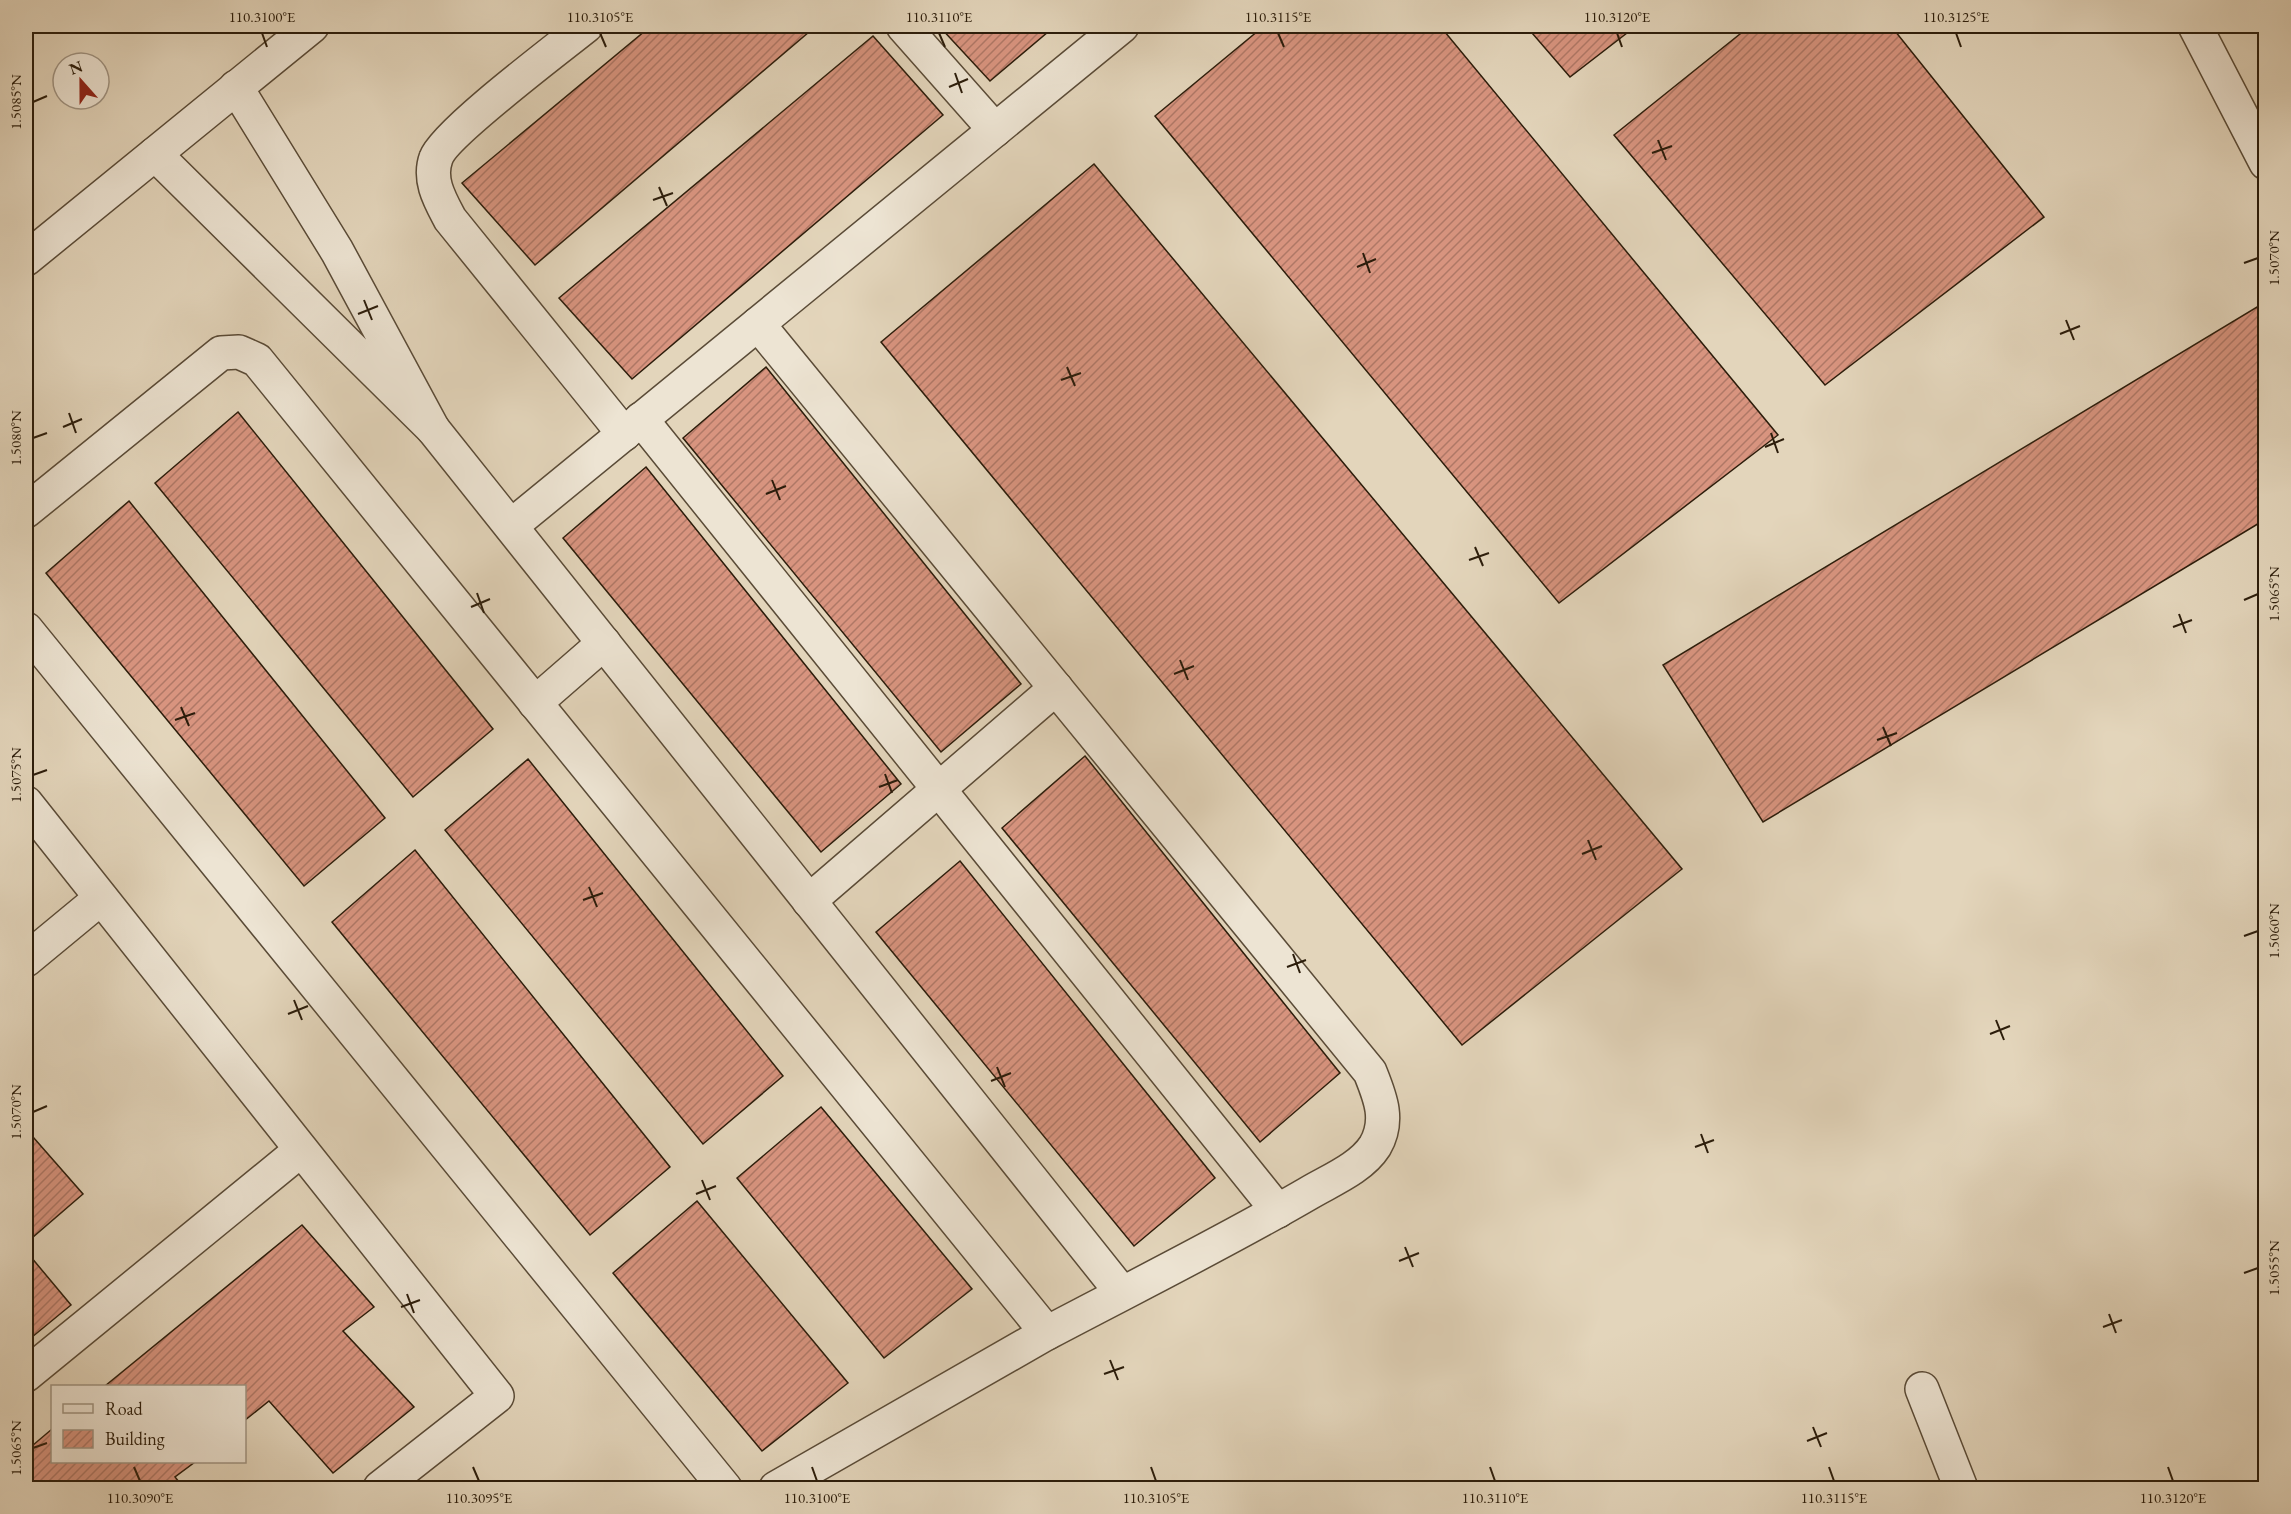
<svg xmlns="http://www.w3.org/2000/svg" width="2291" height="1514" viewBox="0 0 2291 1514" font-family="'EB Garamond',serif">
<defs>
<pattern id="building-hatch" width="6" height="6" patternUnits="userSpaceOnUse" patternTransform="scale(1.5)"><rect width="6" height="6" fill="#d8947f"/><path d="M-1 1l2-2M0 6l6-6M5 7l2-2" fill="none" stroke="#af7866"/></pattern>
</defs>
<rect width="100%" height="100%" fill="#e3d5bb"/>
<filter id="stains"><feTurbulence type="fractalNoise" baseFrequency=".00333" numOctaves="4"/><feColorMatrix values="0 0 0 0 .2 0 0 0 0 .09 0 0 0 0 .02 0 0 0 .5 -.17"/></filter>
<radialGradient id="worn" r=".72"><stop offset=".6" stop-color="#630" stop-opacity="0"/><stop offset="1" stop-color="#630" stop-opacity=".3"/></radialGradient>
<g fill="url(#building-hatch)" stroke="#2c1d0b" stroke-width="1.5">
<path d="M 651,26 L 816,26 L 535,265 L 462,183 Z"/>
<path d="M 939,26 L 1055,26 L 990,81 Z"/>
<path d="M 1264,26 L 1440,26 L 1778,435 L 1559,603 L 1155,116 Z"/>
<path d="M 1526,26 L 1636,26 L 1570,77 Z"/>
<path d="M 1750,26 L 1891,26 L 2044,217 L 1825,385 L 1614,135 Z"/>
<path d="M 873,36 L 943,115 L 632,379 L 559,298 Z"/>
<path d="M 1094,164 L 1682,869 L 1462,1045 L 881,342 Z"/>
<path d="M 2257,307 L 2266,322 L 2266,519 L 1763,822 L 1663,665 Z"/>
<path d="M 766,367 L 1021,684 L 941,752 L 683,438 Z"/>
<path d="M 238,412 L 493,729 L 413,797 L 155,483 Z"/>
<path d="M 646,467 L 901,784 L 821,852 L 563,538 Z"/>
<path d="M 129,501 L 385,818 L 304,886 L 46,573 Z"/>
<path d="M 1085,756 L 1340,1073 L 1260,1142 L 1002,828 Z"/>
<path d="M 528,759 L 783,1076 L 703,1144 L 445,830 Z"/>
<path d="M 415,850 L 670,1167 L 590,1235 L 332,922 Z"/>
<path d="M 960,861 L 1215,1178 L 1134,1246 L 876,932 Z"/>
<path d="M 821,1107 L 972,1289 L 884,1358 L 737,1178 Z"/>
<path d="M 26,1129 L 83,1194 L 26,1243 Z"/>
<path d="M 697,1201 L 848,1383 L 762,1451 L 613,1273 Z"/>
<path d="M 302,1225 L 374,1307 L 343,1331 L 414,1407 L 333,1473 L 269,1401 L 244,1421 L 244,1386 L 105,1386 Z"/>
<path d="M 26,1251 L 71,1305 L 26,1342 Z"/>
<path d="M 52,1429 L 52,1462 L 195,1462 L 175,1477 L 184,1488 L 26,1488 L 26,1451 Z"/>
</g>
<g fill="none" stroke-linecap="round" stroke-linejoin="round">
<g stroke="#5a4b37" stroke-width="36">
<g id="minor">
<path d="M 586,26 C 560,47 444,134 436,158 C 428,180 440,200 450,219 L 624,434"/>
<path d="M 903,26 L 995,130"/>
<path d="M 2195,26 L 2266,163"/>
<path d="M 155,154 L 433,429 L 337,251 L 236,87"/>
<path d="M 26,259 L 312,26"/>
<path d="M 758,324 L 1370,1072 C 1380,1097 1390,1120 1375,1146 C 1361,1168 1331,1180 1309,1193 C 1223,1243 1134,1287 1047,1333"/>
<path d="M 641,419 L 1278,1211"/>
<path d="M 433,429 L 1122,1293"/>
<path d="M 26,511 L 221,353 L 239,352 L 257,360 L 1047,1333 L 776,1488"/>
<path d="M 511,526 L 1122,26"/>
<path d="M 26,629 L 725,1488"/>
<path d="M 535,703 L 604,643"/>
<path d="M 26,803 L 497,1396 L 380,1488"/>
<path d="M 809,901 L 1056,688"/>
<path d="M 26,960 L 101,898"/>
<path d="M 26,1375 L 301,1150"/>
<path d="M 1922,1389 L 1961,1488"/>
</g>
</g>
<use href="#minor" stroke="#ede4d3" stroke-width="33"/>
</g>
<path fill="none" stroke="#2c1d0b" stroke-width="2" d="M 262,33 L 267,47M 600,33 L 606,47M 939,33 L 945,47M 1278,33 L 1284,47M 1617,33 L 1622,47M 1956,33 L 1961,47M 955,73 L 962,93M 949,87 L 968,79M 33,102 L 47,96M 1658,140 L 1666,160M 1652,153 L 1672,146M 659,187 L 667,206M 653,200 L 673,193M 1363,253 L 1370,273M 2244,263 L 2258,258M 1357,267 L 1376,259M 364,300 L 372,320M 358,314 L 378,306M 2066,320 L 2074,340M 2060,334 L 2080,326M 1067,367 L 1075,386M 1061,380 L 1081,373M 69,413 L 76,433M 63,427 L 82,419M 1771,433 L 1778,453M 33,438 L 47,433M 1765,447 L 1784,439M 772,480 L 780,500M 766,494 L 786,486M 1475,547 L 1483,566M 1469,560 L 1489,553M 477,593 L 484,613M 2244,600 L 2258,594M 471,607 L 490,599M 2179,614 L 2186,633M 2173,627 L 2192,620M 1180,660 L 1188,680M 1174,674 L 1194,666M 181,707 L 189,726M 175,720 L 195,713M 1883,727 L 1891,746M 1877,740 L 1897,733M 885,774 L 892,793M 33,775 L 47,770M 879,787 L 898,780M 1588,840 L 1596,860M 1582,854 L 1602,846M 589,887 L 597,907M 583,900 L 603,893M 2244,936 L 2258,931M 1293,954 L 1300,973M 1287,967 L 1306,960M 294,1000 L 302,1020M 288,1014 L 308,1006M 1996,1020 L 2004,1040M 1990,1034 L 2010,1026M 997,1067 L 1005,1087M 991,1081 L 1011,1073M 33,1112 L 47,1106M 1701,1134 L 1708,1153M 1695,1147 L 1714,1140M 702,1180 L 710,1200M 696,1194 L 716,1186M 1405,1247 L 1413,1267M 1399,1261 L 1419,1253M 2244,1273 L 2258,1268M 407,1294 L 414,1313M 401,1307 L 420,1300M 2109,1314 L 2116,1333M 2103,1327 L 2122,1320M 1110,1360 L 1118,1380M 1104,1374 L 1124,1367M 1813,1427 L 1821,1447M 1807,1441 L 1827,1433M 33,1448 L 47,1443M 134,1467 L 140,1481M 473,1467 L 479,1481M 812,1467 L 817,1481M 1151,1467 L 1156,1481M 1490,1467 L 1495,1481M 1829,1467 L 1834,1481M 2168,1467 L 2173,1481"/>
<rect width="2291" height="1514" fill="none" stroke="#e3d5bb" stroke-width="66"/>
<rect x="51" y="1385" width="195" height="78" fill="#ede4d3" stroke="#a09483" stroke-width="1.5"/>
<rect x="63" y="1404" width="30" height="9" fill="#ede4d3" stroke="#a09483" stroke-width="1.5"/>
<text x="105" y="1415" font-size="18" fill="#2c1d0b">Road</text>
<rect x="63" y="1430" width="30" height="18" fill="url(#building-hatch)" stroke="#a09483" stroke-width="1.5"/>
<text x="105" y="1445" font-size="18" fill="#2c1d0b">Building</text>
<g transform="translate(81 81) rotate(339)"><circle r="28" fill="#ede4d3" stroke="#a09483" stroke-width="1.5"/>
<path d="M0-4.5L10 22L0 15L-10 22Z" fill="#8f2418"/>
<text y="-9" font-size="16" font-weight="bold" text-anchor="middle" fill="#2c1d0b">N</text>
</g>
<rect x="33" y="33" width="2225" height="1448" fill="none" stroke="#2c1d0b" stroke-width="2"/>
<g font-size="15" text-anchor="middle" fill="#2c1d0b">
<text x="262" y="22">110.3100°E</text>
<text x="600" y="22">110.3105°E</text>
<text x="939" y="22">110.3110°E</text>
<text x="1278" y="22">110.3115°E</text>
<text x="1617" y="22">110.3120°E</text>
<text x="1956" y="22">110.3125°E</text>
<text transform="translate(16 102) rotate(-90)" y="5">1.5085°N</text>
<text transform="translate(2274 258) rotate(-90)" y="5">1.5070°N</text>
<text transform="translate(16 438) rotate(-90)" y="5">1.5080°N</text>
<text transform="translate(2274 594) rotate(-90)" y="5">1.5065°N</text>
<text transform="translate(16 775) rotate(-90)" y="5">1.5075°N</text>
<text transform="translate(2274 931) rotate(-90)" y="5">1.5060°N</text>
<text transform="translate(16 1112) rotate(-90)" y="5">1.5070°N</text>
<text transform="translate(2274 1268) rotate(-90)" y="5">1.5055°N</text>
<text transform="translate(16 1448) rotate(-90)" y="5">1.5065°N</text>
<text x="140" y="1503">110.3090°E</text>
<text x="479" y="1503">110.3095°E</text>
<text x="817" y="1503">110.3100°E</text>
<text x="1156" y="1503">110.3105°E</text>
<text x="1495" y="1503">110.3110°E</text>
<text x="1834" y="1503">110.3115°E</text>
<text x="2173" y="1503">110.3120°E</text>
</g>
<rect width="100%" height="100%" filter="url(#stains)"/>
<rect width="100%" height="100%" fill="url(#worn)"/>
</svg>
